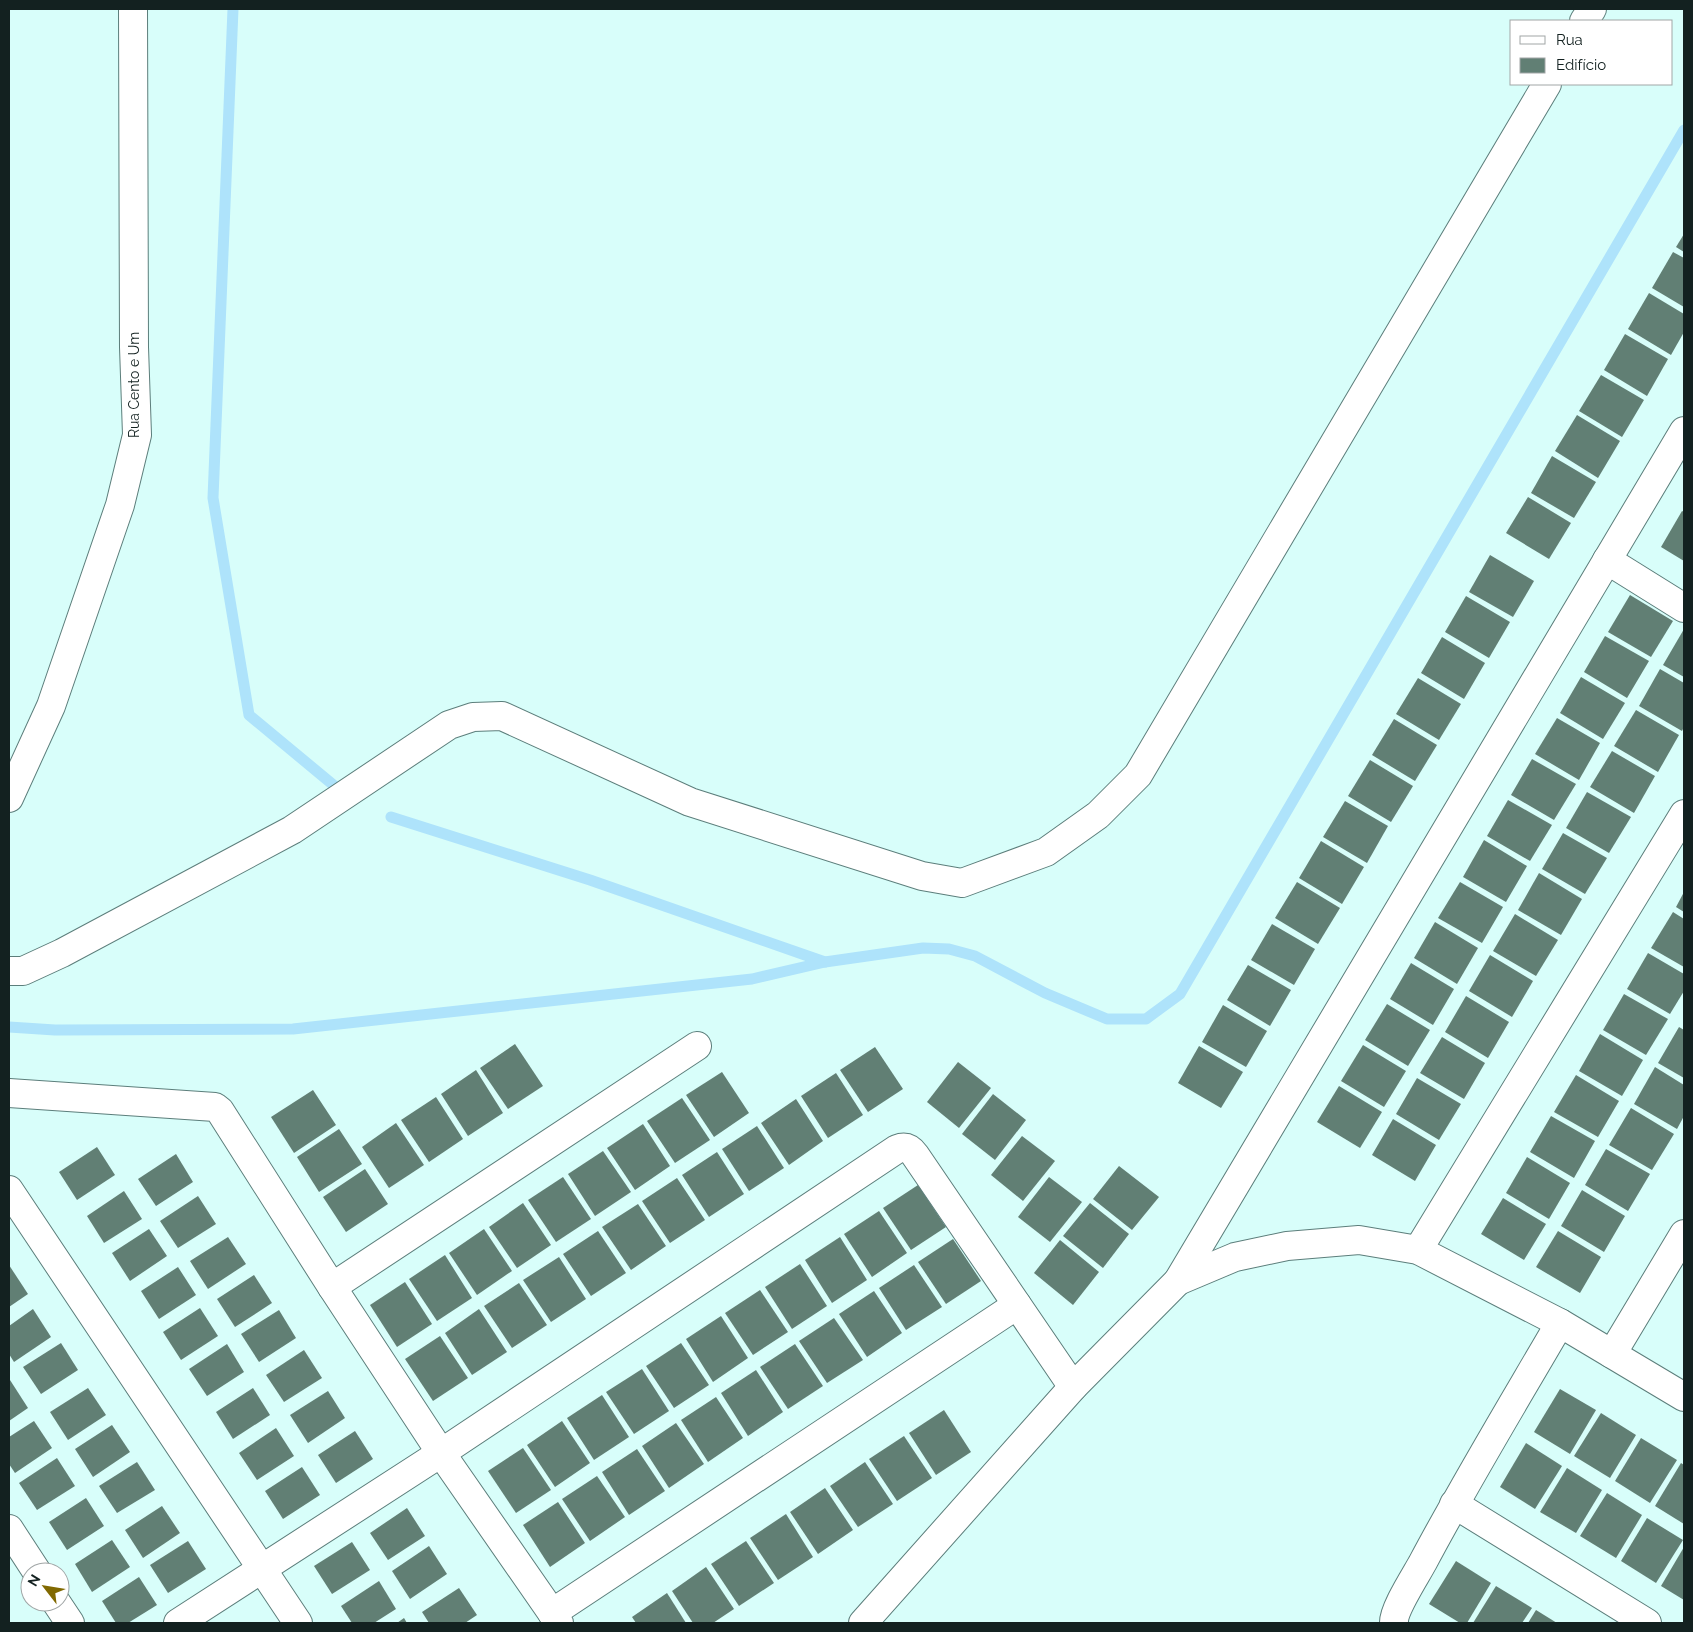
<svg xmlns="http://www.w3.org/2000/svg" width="1693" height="1632" viewBox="0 0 1693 1632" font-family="Raleway,sans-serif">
<rect width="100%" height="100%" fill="#d8fefa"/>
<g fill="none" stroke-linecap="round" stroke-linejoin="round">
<g stroke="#aee3fb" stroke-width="11">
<path d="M 233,9 L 213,498 L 249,715 L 337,788"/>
<path d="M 391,817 L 590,880 L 825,962"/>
<path d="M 9,1027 L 55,1030 L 293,1029 L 752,979 L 825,962 L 923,948 L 949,949 L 975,956 L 1045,993 L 1107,1019 L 1146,1019 L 1180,994 L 1684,130"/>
</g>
</g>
<g fill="#617f74">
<path d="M 1684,234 L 1684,252 L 1676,247 Z"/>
<path d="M 1673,252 L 1684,258 L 1684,307 L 1652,288 Z"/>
<path d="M 1649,293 L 1684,314 L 1684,332 L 1671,355 L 1628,329 Z"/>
<path d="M 1625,334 L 1668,359 L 1647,396 L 1604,370 Z"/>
<path d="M 1601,375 L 1644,400 L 1622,437 L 1579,411 Z"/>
<path d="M 1577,415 L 1620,441 L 1598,478 L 1555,451 Z"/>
<path d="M 1552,456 L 1596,482 L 1574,518 L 1531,493 Z"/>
<path d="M 1528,497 L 1571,523 L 1549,559 L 1506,533 Z"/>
<path d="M 1682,511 L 1684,512 L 1684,561 L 1661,547 Z"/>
<path d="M 1490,555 L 1534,581 L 1513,617 L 1469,592 Z"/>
<path d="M 1630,595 L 1673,621 L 1651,657 L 1608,632 Z"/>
<path d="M 1466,596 L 1510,622 L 1489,658 L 1445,632 Z"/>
<path d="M 1684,629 L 1684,677 L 1663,665 Z"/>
<path d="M 1605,636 L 1649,661 L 1627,698 L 1584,672 Z"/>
<path d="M 1442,637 L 1485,663 L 1464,699 L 1421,673 Z"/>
<path d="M 1660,669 L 1684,683 L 1684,727 L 1682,731 L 1639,706 Z"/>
<path d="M 1581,677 L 1625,703 L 1603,739 L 1560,713 Z"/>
<path d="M 1418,678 L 1461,704 L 1439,740 L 1396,714 Z"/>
<path d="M 1636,710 L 1679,735 L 1658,772 L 1614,746 Z"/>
<path d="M 1557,718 L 1600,743 L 1579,780 L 1535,754 Z"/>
<path d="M 1394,719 L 1437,745 L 1415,781 L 1372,755 Z"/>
<path d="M 1612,751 L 1655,776 L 1634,813 L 1590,787 Z"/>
<path d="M 1532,759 L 1576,784 L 1554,820 L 1511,795 Z"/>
<path d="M 1370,760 L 1413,786 L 1391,822 L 1348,796 Z"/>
<path d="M 1587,792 L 1631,817 L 1609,853 L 1566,828 Z"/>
<path d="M 1508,800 L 1552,825 L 1530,861 L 1487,836 Z"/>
<path d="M 1345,801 L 1388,826 L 1367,863 L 1323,837 Z"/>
<path d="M 1563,833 L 1607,858 L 1585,894 L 1542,869 Z"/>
<path d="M 1484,840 L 1527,866 L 1506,902 L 1463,877 Z"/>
<path d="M 1321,841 L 1364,867 L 1342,904 L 1299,878 Z"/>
<path d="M 1539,873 L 1582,899 L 1561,935 L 1518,910 Z"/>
<path d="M 1297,882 L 1340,908 L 1318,944 L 1275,918 Z"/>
<path d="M 1460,882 L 1503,907 L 1482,943 L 1438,918 Z"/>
<path d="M 1684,892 L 1684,912 L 1676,907 Z"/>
<path d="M 1673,912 L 1684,919 L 1684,967 L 1651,948 Z"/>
<path d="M 1515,914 L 1558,940 L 1536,976 L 1493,951 Z"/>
<path d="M 1435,922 L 1478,948 L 1457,984 L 1414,958 Z"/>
<path d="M 1272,924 L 1315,949 L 1294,985 L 1251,960 Z"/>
<path d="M 1648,953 L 1684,974 L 1684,991 L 1670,1014 L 1627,989 Z"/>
<path d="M 1490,955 L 1533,981 L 1512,1017 L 1469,991 Z"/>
<path d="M 1411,963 L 1454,989 L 1433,1025 L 1390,999 Z"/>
<path d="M 1248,965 L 1291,990 L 1270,1026 L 1227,1000 Z"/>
<path d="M 1624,994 L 1668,1019 L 1646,1055 L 1603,1030 Z"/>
<path d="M 1466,996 L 1509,1022 L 1488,1058 L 1445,1032 Z"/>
<path d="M 1387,1004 L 1430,1030 L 1408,1066 L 1365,1040 Z"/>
<path d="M 1223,1005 L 1267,1031 L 1246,1067 L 1202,1042 Z"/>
<path d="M 1679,1027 L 1684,1030 L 1684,1078 L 1658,1063 Z"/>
<path d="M 1600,1034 L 1643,1060 L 1622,1096 L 1579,1071 Z"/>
<path d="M 1442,1037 L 1485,1063 L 1464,1099 L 1420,1073 Z"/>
<path d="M 515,1044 L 543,1086 L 508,1109 L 480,1068 Z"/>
<path d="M 1363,1045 L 1406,1071 L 1384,1107 L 1341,1081 Z"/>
<path d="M 1199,1046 L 1243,1072 L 1221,1108 L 1178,1083 Z"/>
<path d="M 875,1047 L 903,1089 L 868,1112 L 840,1070 Z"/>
<path d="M 958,1062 L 991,1088 L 959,1128 L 927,1102 Z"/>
<path d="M 1655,1067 L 1684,1085 L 1684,1116 L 1677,1129 L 1634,1104 Z"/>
<path d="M 476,1070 L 503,1113 L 468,1136 L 441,1094 Z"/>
<path d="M 722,1072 L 749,1113 L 714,1137 L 686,1095 Z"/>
<path d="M 836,1073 L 863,1115 L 828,1138 L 801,1096 Z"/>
<path d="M 1576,1075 L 1619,1101 L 1598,1137 L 1554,1112 Z"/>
<path d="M 1417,1078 L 1461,1104 L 1439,1140 L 1396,1114 Z"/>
<path d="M 1339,1086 L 1382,1112 L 1360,1148 L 1317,1122 Z"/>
<path d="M 313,1090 L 336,1125 L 294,1153 L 271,1117 Z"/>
<path d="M 993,1094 L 1026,1120 L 995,1160 L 962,1134 Z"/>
<path d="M 436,1097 L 463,1139 L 429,1162 L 401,1120 Z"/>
<path d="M 682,1098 L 710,1140 L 675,1163 L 647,1121 Z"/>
<path d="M 796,1099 L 823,1141 L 789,1165 L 761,1123 Z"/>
<path d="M 1631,1108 L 1674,1134 L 1652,1170 L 1609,1145 Z"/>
<path d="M 1551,1116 L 1595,1141 L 1574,1178 L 1530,1152 Z"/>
<path d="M 1393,1119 L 1436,1145 L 1415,1181 L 1372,1155 Z"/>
<path d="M 396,1123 L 424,1165 L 389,1188 L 362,1147 Z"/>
<path d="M 643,1124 L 670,1166 L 635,1190 L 607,1148 Z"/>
<path d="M 757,1126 L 784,1168 L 749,1191 L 722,1149 Z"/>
<path d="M 339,1129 L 362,1164 L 319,1192 L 297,1157 Z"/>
<path d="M 1022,1136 L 1055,1161 L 1023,1201 L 991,1175 Z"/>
<path d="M 97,1147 L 115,1175 L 77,1200 L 59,1172 Z"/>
<path d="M 1606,1149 L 1650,1174 L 1628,1211 L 1585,1185 Z"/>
<path d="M 603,1151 L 631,1192 L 595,1216 L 568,1174 Z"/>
<path d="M 717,1152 L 744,1194 L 709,1217 L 682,1175 Z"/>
<path d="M 176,1154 L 193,1182 L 156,1206 L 138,1179 Z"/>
<path d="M 1527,1157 L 1570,1183 L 1549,1219 L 1506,1193 Z"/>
<path d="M 1119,1166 L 1159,1197 L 1132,1230 L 1093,1199 Z"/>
<path d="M 365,1169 L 388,1204 L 346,1232 L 323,1197 Z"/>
<path d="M 563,1177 L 591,1219 L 556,1242 L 528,1200 Z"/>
<path d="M 1049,1177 L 1082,1202 L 1050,1242 L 1018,1217 Z"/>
<path d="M 677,1178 L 705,1220 L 670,1243 L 642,1201 Z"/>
<path d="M 918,1185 L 946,1227 L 911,1250 L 883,1208 Z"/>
<path d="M 1582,1190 L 1625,1216 L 1604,1252 L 1561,1226 Z"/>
<path d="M 124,1191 L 142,1219 L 104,1243 L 87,1216 Z"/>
<path d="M 198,1196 L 216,1224 L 178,1248 L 160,1221 Z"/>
<path d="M 1503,1198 L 1546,1224 L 1524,1260 L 1481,1234 Z"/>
<path d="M 523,1203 L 551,1245 L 517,1268 L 489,1227 Z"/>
<path d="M 1090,1203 L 1129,1234 L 1103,1268 L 1063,1236 Z"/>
<path d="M 638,1204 L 666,1246 L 631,1270 L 602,1227 Z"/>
<path d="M 879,1211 L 907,1253 L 872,1277 L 844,1234 Z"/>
<path d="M 149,1229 L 167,1256 L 130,1281 L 112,1253 Z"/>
<path d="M 484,1229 L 512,1271 L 477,1295 L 449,1253 Z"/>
<path d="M 598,1231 L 626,1273 L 591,1296 L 563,1254 Z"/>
<path d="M 1558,1231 L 1601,1257 L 1580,1293 L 1536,1267 Z"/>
<path d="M 228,1237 L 246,1264 L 208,1289 L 190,1261 Z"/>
<path d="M 840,1237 L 867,1280 L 832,1303 L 805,1260 Z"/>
<path d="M 953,1239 L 981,1281 L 946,1304 L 918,1262 Z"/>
<path d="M 1060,1240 L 1099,1272 L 1073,1305 L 1034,1273 Z"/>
<path d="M 445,1255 L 472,1298 L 437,1321 L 409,1279 Z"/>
<path d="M 559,1257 L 586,1299 L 551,1322 L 523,1280 Z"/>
<path d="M 800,1264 L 827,1306 L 792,1329 L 765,1287 Z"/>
<path d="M 9,1265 L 28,1294 L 9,1307 Z"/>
<path d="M 914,1265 L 942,1307 L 906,1330 L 879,1288 Z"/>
<path d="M 178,1267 L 196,1295 L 159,1319 L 141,1291 Z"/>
<path d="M 254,1275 L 272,1303 L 235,1327 L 217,1299 Z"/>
<path d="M 405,1282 L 432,1324 L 397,1347 L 370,1305 Z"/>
<path d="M 519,1283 L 547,1325 L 512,1348 L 484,1306 Z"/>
<path d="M 760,1290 L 788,1332 L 753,1355 L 725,1313 Z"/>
<path d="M 874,1291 L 902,1333 L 867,1357 L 839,1314 Z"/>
<path d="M 200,1308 L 218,1336 L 181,1360 L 163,1332 Z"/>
<path d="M 33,1309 L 51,1337 L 14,1362 L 9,1354 L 9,1326 Z"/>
<path d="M 479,1309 L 507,1352 L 472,1375 L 445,1333 Z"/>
<path d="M 279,1310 L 296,1338 L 259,1362 L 241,1334 Z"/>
<path d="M 721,1316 L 748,1358 L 713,1382 L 686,1339 Z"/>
<path d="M 834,1318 L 863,1360 L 827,1383 L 799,1341 Z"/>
<path d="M 440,1336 L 468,1378 L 433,1401 L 405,1359 Z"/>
<path d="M 61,1343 L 78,1370 L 41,1394 L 23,1367 Z"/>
<path d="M 681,1343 L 709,1385 L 674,1408 L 646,1366 Z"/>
<path d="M 227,1344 L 244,1372 L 207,1396 L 189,1369 Z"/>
<path d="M 795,1344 L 823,1386 L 788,1409 L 760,1367 Z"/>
<path d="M 304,1350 L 322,1378 L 284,1402 L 266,1375 Z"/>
<path d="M 642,1369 L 669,1411 L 634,1434 L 606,1392 Z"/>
<path d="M 756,1370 L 783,1412 L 748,1436 L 721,1393 Z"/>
<path d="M 10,1380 L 28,1408 L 9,1421 L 9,1381 Z"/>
<path d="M 88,1388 L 106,1415 L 68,1440 L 50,1412 Z"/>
<path d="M 253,1388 L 270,1415 L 233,1439 L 216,1412 Z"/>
<path d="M 1560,1389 L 1596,1410 L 1570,1454 L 1534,1432 Z"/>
<path d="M 328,1391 L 345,1418 L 308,1443 L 290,1415 Z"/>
<path d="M 602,1395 L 629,1437 L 594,1460 L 567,1418 Z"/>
<path d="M 716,1397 L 743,1438 L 708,1462 L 681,1420 Z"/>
<path d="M 944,1410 L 971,1452 L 936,1475 L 909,1433 Z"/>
<path d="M 1601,1413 L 1636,1435 L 1610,1478 L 1574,1456 Z"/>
<path d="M 34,1421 L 52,1448 L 15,1473 L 9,1464 L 9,1437 Z"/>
<path d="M 562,1421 L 590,1463 L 555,1487 L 527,1445 Z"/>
<path d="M 676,1423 L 704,1464 L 669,1488 L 642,1446 Z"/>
<path d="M 112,1425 L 130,1452 L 93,1477 L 75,1449 Z"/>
<path d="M 276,1428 L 294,1456 L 257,1480 L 239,1453 Z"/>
<path d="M 355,1431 L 373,1459 L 336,1483 L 318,1455 Z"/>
<path d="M 904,1436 L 932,1478 L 897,1501 L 869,1459 Z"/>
<path d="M 1641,1438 L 1677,1460 L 1650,1503 L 1615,1481 Z"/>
<path d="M 1526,1443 L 1562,1466 L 1535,1509 L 1500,1487 Z"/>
<path d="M 523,1448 L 551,1490 L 516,1513 L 488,1471 Z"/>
<path d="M 637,1449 L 665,1491 L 629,1515 L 602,1472 Z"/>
<path d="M 57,1458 L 75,1486 L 37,1510 L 19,1483 Z"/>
<path d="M 137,1462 L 155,1490 L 117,1513 L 99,1486 Z"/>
<path d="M 865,1462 L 893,1504 L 858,1527 L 830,1486 Z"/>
<path d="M 1681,1463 L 1684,1465 L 1684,1524 L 1655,1506 Z"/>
<path d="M 302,1467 L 320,1495 L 283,1519 L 265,1491 Z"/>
<path d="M 1567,1468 L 1602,1490 L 1576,1533 L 1540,1512 Z"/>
<path d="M 597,1476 L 625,1517 L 590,1541 L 562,1499 Z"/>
<path d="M 825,1488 L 853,1530 L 818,1554 L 790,1512 Z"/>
<path d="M 1607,1493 L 1642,1515 L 1616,1558 L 1580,1536 Z"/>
<path d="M 86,1498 L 104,1526 L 67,1550 L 49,1522 Z"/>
<path d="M 558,1502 L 585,1543 L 550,1567 L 523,1525 Z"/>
<path d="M 162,1506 L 180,1533 L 143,1558 L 125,1530 Z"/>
<path d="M 407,1508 L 425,1536 L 388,1560 L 370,1533 Z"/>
<path d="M 786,1514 L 813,1557 L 778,1580 L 750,1538 Z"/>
<path d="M 1647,1518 L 1683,1540 L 1656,1583 L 1621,1561 Z"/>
<path d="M 112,1540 L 130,1567 L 92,1592 L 75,1564 Z"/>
<path d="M 188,1541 L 206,1569 L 168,1593 L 150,1565 Z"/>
<path d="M 746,1541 L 774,1583 L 739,1606 L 711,1564 Z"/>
<path d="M 352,1542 L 370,1570 L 332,1594 L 314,1566 Z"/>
<path d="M 429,1546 L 447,1574 L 410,1599 L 392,1571 Z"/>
<path d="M 1684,1547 L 1684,1600 L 1661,1586 Z"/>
<path d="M 1456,1561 L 1491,1583 L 1467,1623 L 1460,1623 L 1429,1604 Z"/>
<path d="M 706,1567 L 734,1609 L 713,1623 L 693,1623 L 672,1591 Z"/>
<path d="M 139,1577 L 157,1605 L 128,1623 L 116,1623 L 102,1601 Z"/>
<path d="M 379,1581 L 396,1609 L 374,1623 L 352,1623 L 341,1606 Z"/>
<path d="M 1496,1586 L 1532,1608 L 1522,1623 L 1473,1623 Z"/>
<path d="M 459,1588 L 477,1615 L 465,1623 L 429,1623 L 422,1612 Z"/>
<path d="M 667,1593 L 686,1623 L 636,1623 L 632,1617 Z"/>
<path d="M 1536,1610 L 1557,1623 L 1528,1623 Z"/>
<path d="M 404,1618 L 407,1623 L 397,1623 Z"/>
</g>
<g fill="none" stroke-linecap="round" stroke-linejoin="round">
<g stroke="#5c7e7b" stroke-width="30">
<g id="minor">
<path d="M 1584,21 L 1592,9"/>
<path d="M 1607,560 L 1684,608"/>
<path d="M 9,798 L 51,706 L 120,505 L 137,435 L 134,347 L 133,9"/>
<path d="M 9,971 L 23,971 L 62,953 L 292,830 L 449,725 L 473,717 L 502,716 L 690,802 L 922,876 L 962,883 L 1046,852 L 1098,815 L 1138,775 L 1547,84"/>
<path d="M 9,1093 L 215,1107 L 220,1111 L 332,1287 L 441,1453 L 559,1623"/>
<path d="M 9,1190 L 298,1623"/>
<path d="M 1418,1250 L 1684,814"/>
<path d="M 1178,1281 L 1235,1257 L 1287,1246 L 1359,1240 L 1418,1250 L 1560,1323 L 1684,1397"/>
<path d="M 332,1287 L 697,1046"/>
<path d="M 1612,1354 L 1684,1234"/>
<path d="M 1454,1504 L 1647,1623"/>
<path d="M 9,1529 L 37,1572"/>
<path d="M 56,1602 L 70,1623"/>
<path d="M 552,1613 L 1017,1305"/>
<path d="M 178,1623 L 441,1453 L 897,1149 C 905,1146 910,1148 915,1155 L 1073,1387"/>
<path d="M 863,1623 L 1073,1387 L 1178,1281 L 1684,431"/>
<path d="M 1394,1623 C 1393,1610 1416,1575 1423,1562 C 1466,1481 1514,1402 1560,1323"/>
</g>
</g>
<use href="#minor" stroke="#fff" stroke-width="28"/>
</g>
<g text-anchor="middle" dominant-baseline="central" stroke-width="5" stroke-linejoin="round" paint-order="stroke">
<g font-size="14" fill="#132120" stroke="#fff">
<text transform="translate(134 385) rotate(-90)">Rua Cento e Um</text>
</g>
</g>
<rect width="1693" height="1632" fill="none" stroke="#132120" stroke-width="20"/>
<rect x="1510" y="20" width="162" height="65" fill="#ffffff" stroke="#a1a6a6"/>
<rect x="1520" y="36" width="25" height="8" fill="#ffffff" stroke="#a1a6a6"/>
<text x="1556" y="45" font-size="15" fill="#132120">Rua</text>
<rect x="1520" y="58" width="25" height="15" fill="#617f74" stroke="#a1a6a6"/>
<text x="1556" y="70" font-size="15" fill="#132120">Edifício</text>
<g transform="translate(45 1587) rotate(301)"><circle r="24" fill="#ffffff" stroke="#a1a6a6"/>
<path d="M0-4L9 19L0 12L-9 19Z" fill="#816901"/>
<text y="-8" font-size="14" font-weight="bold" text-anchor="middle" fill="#132120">N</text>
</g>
</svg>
